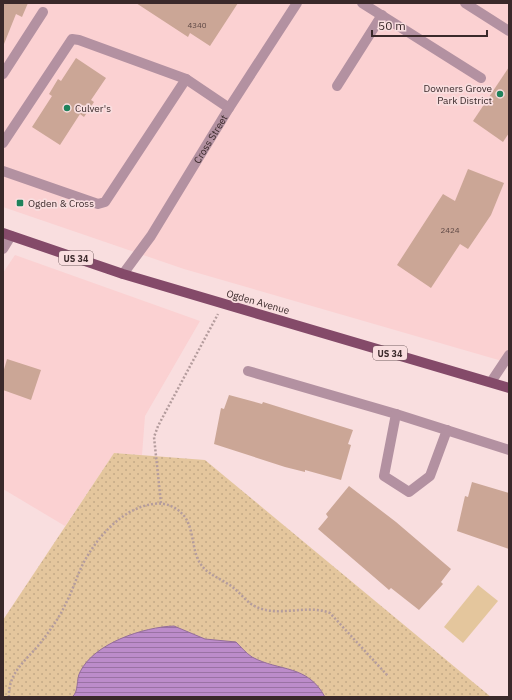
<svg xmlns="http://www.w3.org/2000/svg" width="512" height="700" viewBox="0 0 512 700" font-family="'IBM Plex Sans',sans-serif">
<defs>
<pattern id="grass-dots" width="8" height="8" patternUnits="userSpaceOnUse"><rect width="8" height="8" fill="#e4c69d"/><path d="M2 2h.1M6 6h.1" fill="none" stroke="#c4aa87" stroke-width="1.8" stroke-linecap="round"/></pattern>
<pattern id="water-rules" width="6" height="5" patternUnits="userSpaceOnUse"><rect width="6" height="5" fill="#bc8cca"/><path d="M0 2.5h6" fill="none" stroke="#9a72a4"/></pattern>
</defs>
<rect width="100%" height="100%" fill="#f9dedf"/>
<g fill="#fbd1d2">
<path d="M 3,3 L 509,3 L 509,363 L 184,269 L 3,207 Z"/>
<path d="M 15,255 L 200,321 L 145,416 L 142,455 L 114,453 L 65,526 L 3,489 L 3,273 Z"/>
</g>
<path fill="url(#grass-dots)" d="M 114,453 L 205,460 L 491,697 L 3,697 L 3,620 Z"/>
<path fill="#e4c69d" d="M 478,585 L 498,601 L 463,643 L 444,627 Z"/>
<path fill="url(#water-rules)" stroke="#956e9a" d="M 174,626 L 205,639 L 236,642 C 241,647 246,653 252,657 C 280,672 307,664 325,697 L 72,697 C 79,692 76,679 80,672 C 94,643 144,627 174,626 Z"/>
<g fill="#cba696">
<path d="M 3,3 L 28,3 L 22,17 L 16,14 L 4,44 Z"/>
<path d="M 136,3 L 238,3 L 210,46 L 190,33 L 188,37 Z"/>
<path d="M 76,58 L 106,78 L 91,100 L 94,102 L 84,117 L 80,114 L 60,145 L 32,127 L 52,96 L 49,94 L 58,79 L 61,81 Z"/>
<path d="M 509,67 L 509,133 L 503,142 L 473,121 Z"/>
<path d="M 468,169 L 504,183 L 491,215 L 468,249 L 460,244 L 431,288 L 397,265 L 443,194 L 455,201 Z"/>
<path d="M 7,359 L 41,370 L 31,400 L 3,390 L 3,373 Z"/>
<path d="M 229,395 L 262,404 L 263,402 L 353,430 L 348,444 L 351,445 L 341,480 L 305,470 L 305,472 L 285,467 L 214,444 L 221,408 L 224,409 Z"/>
<path d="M 472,482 L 509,493 L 509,549 L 457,531 L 465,496 L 468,497 Z"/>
<path d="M 349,486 L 396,522 L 451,569 L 441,582 L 443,584 L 419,610 L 391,588 L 389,590 L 374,577 L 318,529 L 328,517 L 326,514 Z"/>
</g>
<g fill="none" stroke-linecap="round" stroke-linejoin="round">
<g stroke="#b49c9d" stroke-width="2.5" stroke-dasharray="2 2" stroke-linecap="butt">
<path d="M 161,503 L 154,437 L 158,426 L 218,314"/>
<path d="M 9,697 C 8,674 24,662 38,646 C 48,633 59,619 66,603 C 73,590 77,575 84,562 C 98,536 123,508 153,504 C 166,502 177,507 185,517 C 193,529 192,544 197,557 C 203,573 216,576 228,584 C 237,589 243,598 251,604 C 276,620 305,603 330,613 L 388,676"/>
</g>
<g stroke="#b391a1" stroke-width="10">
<path d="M 362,3 L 481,78"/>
<path d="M 465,3 L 509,31"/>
<path d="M 3,74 L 43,12"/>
<path d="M 337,86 L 382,15"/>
<path d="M 3,143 L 72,39 L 79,40 L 186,79 L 229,108"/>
<path d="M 3,171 L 98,204 L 105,202 L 186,79"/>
<path d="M 3,249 L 11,236"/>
<path id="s1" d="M 123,274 L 151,236 L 229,108 L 297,3"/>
<path d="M 248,371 L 396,414 L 509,450"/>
<path d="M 491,382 L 509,355"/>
<path d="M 396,414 L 384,476 L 409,492 L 430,476 L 447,430"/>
</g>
<path stroke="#844a69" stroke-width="10" d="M 3,233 L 123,274 L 509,388"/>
</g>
<g fill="#1f825b" stroke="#f9dedf" stroke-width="1.5">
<circle cx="500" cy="94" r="4"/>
<circle cx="67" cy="108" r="4"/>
<rect x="16" y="199" width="8" height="8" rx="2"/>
</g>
<g text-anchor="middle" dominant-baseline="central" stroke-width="3.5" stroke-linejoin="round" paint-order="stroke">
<g font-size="8" fill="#5e4845">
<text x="197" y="25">4340</text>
<text x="450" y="230">2424</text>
</g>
<g fill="#f9dedf" stroke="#735f60" stroke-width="1">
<rect x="59" y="251" width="34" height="14" rx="3"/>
<rect x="373" y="346" width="34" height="14" rx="3"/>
</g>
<g font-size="9" font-weight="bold" fill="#3a292a">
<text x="76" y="258">US 34</text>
<text x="390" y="353">US 34</text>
</g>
<g font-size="10" fill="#3a292a" stroke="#f9dedf" text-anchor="start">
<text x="492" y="88" text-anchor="end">Downers Grove<tspan x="492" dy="12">Park District</tspan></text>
<text x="75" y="108">Culver's</text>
<text x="28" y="203">Ogden &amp; Cross</text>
</g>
<g font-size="10" fill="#3a292a" stroke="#f9dedf">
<text stroke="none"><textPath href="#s1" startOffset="161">Cross Street</textPath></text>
<text transform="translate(258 302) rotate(16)">Ogden Avenue</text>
</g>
</g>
<rect width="512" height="700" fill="none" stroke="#3a292a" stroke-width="8"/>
<path d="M372 30v6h115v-6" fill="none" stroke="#3a292a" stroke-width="2"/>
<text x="378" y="30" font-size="12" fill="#3a292a" stroke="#f9dedf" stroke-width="3" paint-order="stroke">50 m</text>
</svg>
